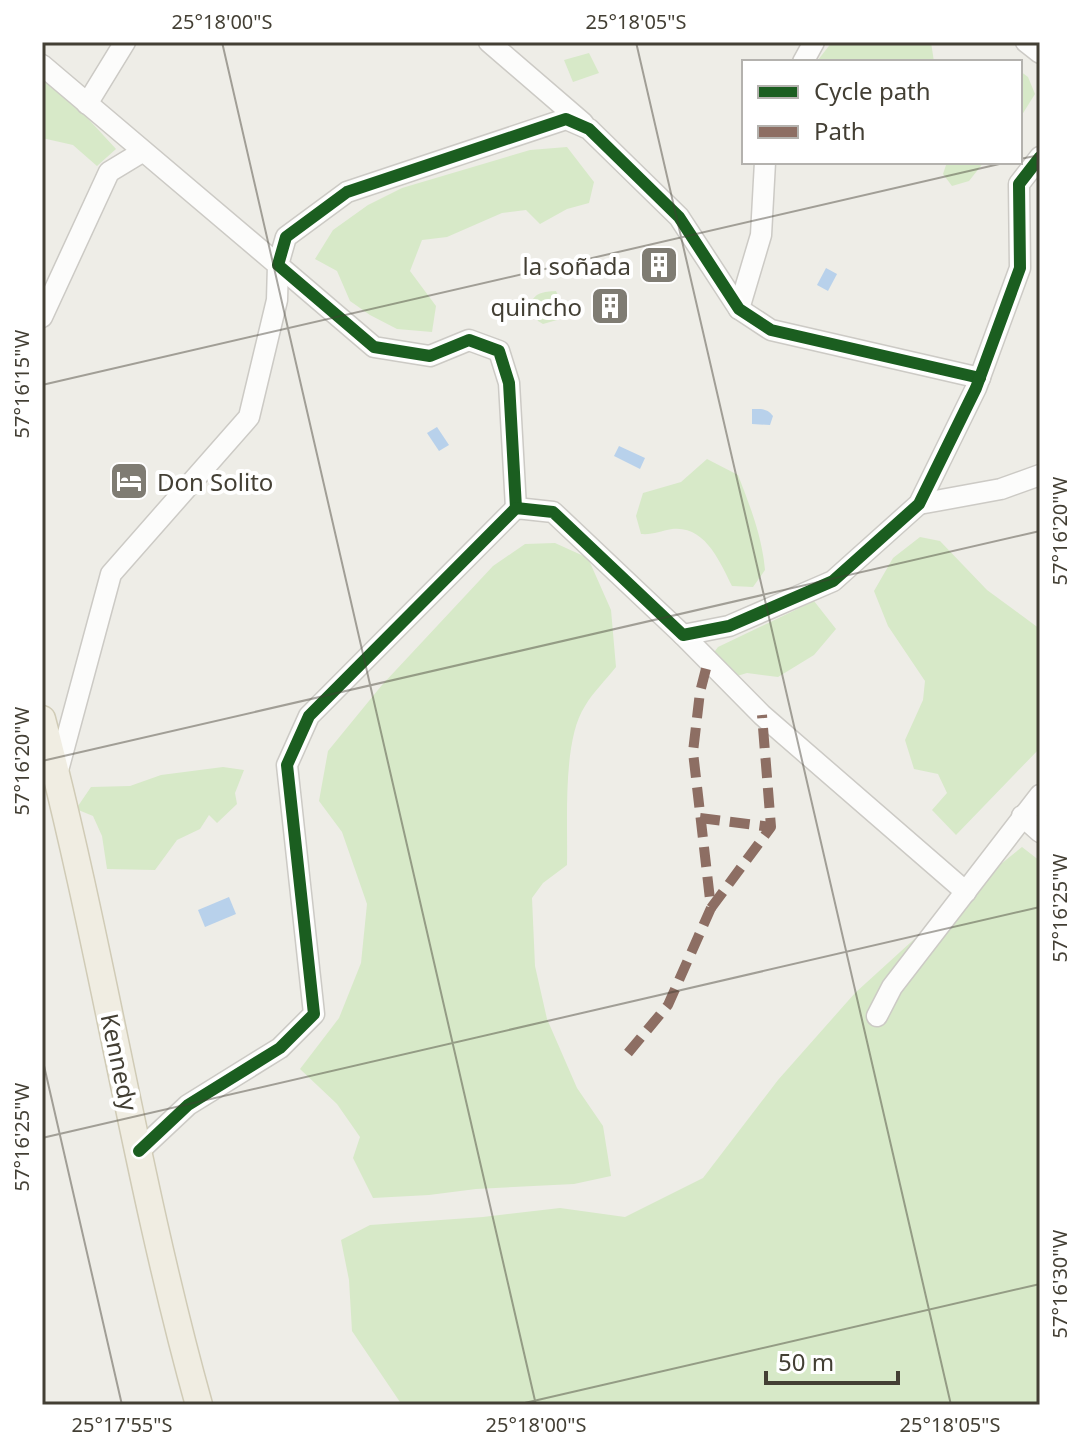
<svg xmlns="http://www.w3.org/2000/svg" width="1082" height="1447" viewBox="0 0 1082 1447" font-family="'Noto Sans',sans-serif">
<rect width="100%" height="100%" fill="#eeede7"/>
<g fill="#d7e9c8">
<path d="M 832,42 L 931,42 L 934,62 L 819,62 L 818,60 Z"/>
<path d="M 589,53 L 599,73 L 573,82 L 564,60 Z"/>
<path d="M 1020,71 L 1028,77 L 1035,94 L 1020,118 Z"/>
<path d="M 42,78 L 80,110 L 116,149 L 97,166 L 73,145 L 42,138 Z"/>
<path d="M 567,147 L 594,182 L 589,203 L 567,209 L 540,224 L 526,210 L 502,213 L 447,237 L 422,240 L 410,271 L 436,306 L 432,332 L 397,329 L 370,315 L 350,301 L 337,271 L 315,259 L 333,230 L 368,205 L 402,188 L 530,150 Z"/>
<path d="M 947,162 L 984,162 L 969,181 L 952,186 L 943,174 Z"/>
<path d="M 556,291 L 564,309 L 557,320 L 543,324 L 538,321 L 530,305 C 535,292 543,292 556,291 Z"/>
<path d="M 707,459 L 738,475 C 750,506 762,536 765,570 L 753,587 L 732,586 C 720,562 705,525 672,529 C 660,531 653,535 641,534 L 636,516 L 643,493 L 681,482 Z"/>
<path d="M 920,537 L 940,541 L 987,590 L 1040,629 L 1040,748 L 956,835 L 932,810 L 947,793 L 938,774 L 914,769 L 905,740 L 923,700 L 925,681 L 888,626 L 874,591 L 893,558 Z"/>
<path d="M 555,543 L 588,558 L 611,610 L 616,667 C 606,680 593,692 585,706 C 562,741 568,822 567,865 L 543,883 L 532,898 L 535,966 L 547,1019 L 577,1088 L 603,1126 L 611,1176 L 574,1184 L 476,1189 L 429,1195 L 373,1198 L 353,1158 L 360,1137 L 337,1104 L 300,1069 L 339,1018 L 361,963 L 367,904 L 342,832 L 319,801 L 328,751 L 382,685 L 493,566 L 525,544 Z"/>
<path d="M 814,601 L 836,629 L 814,655 L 778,677 L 747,673 L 724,680 L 712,655 L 718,647 Z"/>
<path d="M 223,767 L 244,770 L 235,793 L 237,804 L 217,823 L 209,815 L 200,829 L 177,840 L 155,870 L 107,869 L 102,836 L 93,816 L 76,809 L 91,787 L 130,786 L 161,775 Z"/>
<path d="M 1022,847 L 1040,861 L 1040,1405 L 402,1405 L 352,1331 L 349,1280 L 341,1240 L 370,1225 L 483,1217 L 560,1208 L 625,1217 L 703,1178 L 778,1080 L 855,993 L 966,892 Z"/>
</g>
<g fill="#b8d1eb">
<path d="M 826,268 L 837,274 L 828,291 L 817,285 Z"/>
<path d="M 752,409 C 761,409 767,408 773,416 L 770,425 L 752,424 Z"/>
<path d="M 437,427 L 449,445 L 439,451 L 427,433 Z"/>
<path d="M 619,446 L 645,458 L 640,469 L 614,456 Z"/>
<path d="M 229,897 L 236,914 L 205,927 L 198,910 Z"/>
</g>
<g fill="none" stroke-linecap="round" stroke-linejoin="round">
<g stroke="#cccac5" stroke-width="23">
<g id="minor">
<path d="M 489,42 L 583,123"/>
<path d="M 1026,42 L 1040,53"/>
<path d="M 803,62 L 814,42"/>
<path d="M 42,65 L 278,265 L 277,300 L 249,417 L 111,574 L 57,774"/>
<path d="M 87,104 L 125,42"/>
<path d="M 739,309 L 761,235 L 765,162"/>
<path d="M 42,317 L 109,172 L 142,152"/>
<path d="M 919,504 L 1001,489 L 1040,475"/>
<path d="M 516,508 L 509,383 L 499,351 L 469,340 L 430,356 L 374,347 L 278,265 L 286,237 L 347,192 L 566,119 L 589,129 L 679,217 L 739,309 L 771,330 L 980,378"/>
<path d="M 683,635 L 762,715 L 966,892"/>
<path d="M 1022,816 L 1040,832"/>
<path d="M 877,1016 L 892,987 L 1040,795"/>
<path d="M 139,1151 L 188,1105 L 280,1048 L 314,1014 L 287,765 L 309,716 L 516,508 L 553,512 L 683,635 L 729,626 L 833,581 L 919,504 L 976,388 L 1020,268 L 1019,184 L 1040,157"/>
</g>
</g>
<g stroke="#d0cbb6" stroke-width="29">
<path id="major" d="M 42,719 C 102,946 136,1179 199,1405"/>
</g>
<use href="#minor" stroke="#fcfcfb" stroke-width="20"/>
<use href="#major" stroke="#f0ede2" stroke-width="26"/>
<g stroke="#8d6e63" stroke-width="10" stroke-dasharray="20 10" stroke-linecap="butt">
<path d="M 700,818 L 771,827"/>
<path d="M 711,908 L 771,827 L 762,715"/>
<path d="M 628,1053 L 668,1005 L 711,908 L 693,752 L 700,692 L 708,661"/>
</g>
<g stroke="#fff" stroke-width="17">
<g id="cycleway">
<path d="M 516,508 L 509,383 L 499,351 L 469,340 L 430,356 L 374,347 L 278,265 L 286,237 L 347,192 L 566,119 L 589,129 L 679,217 L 739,309 L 771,330 L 980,378"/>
<path d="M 139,1151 L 188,1105 L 280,1048 L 314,1014 L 287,765 L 309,716 L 516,508 L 553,512 L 683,635 L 729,626 L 833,581 L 919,504 L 976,388 L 1020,268 L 1019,184 L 1040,157"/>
</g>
</g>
<use href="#cycleway" stroke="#1b5e20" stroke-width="12"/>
</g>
<path fill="none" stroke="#433f34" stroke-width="2" stroke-opacity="0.45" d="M 222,42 L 536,1405M 636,42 L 951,1405M 1020,159 L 1040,155M 42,385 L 1008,162M 42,761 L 1040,531M 42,1057 L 122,1405M 42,1138 L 1040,907M 516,1405 L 1040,1284"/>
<defs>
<g id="building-square" transform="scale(2)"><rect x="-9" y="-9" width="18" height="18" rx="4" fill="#7f7c73" stroke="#fff"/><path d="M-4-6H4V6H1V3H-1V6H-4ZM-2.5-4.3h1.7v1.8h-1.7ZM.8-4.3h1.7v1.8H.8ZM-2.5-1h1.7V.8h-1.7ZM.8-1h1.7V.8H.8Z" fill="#fff"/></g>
<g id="hotel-square" transform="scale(2)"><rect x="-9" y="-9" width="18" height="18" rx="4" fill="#7f7c73" stroke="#fff"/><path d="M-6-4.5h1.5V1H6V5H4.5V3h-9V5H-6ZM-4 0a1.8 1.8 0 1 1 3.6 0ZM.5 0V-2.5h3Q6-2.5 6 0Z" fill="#fff"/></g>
</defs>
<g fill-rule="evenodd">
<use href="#building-square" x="659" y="265"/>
<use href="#building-square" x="610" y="306"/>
<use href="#hotel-square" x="129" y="481"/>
</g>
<g text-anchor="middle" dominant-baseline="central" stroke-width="8" stroke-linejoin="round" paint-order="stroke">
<g font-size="24" fill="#433f34" stroke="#fff" text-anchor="end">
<text x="631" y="265">la soñada</text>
<text x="582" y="306">quincho</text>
<text x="157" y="481" text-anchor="start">Don Solito</text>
</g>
<g font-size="24" fill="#433f34" stroke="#fff">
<text transform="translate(120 1062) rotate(78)">Kennedy</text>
</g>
</g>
<rect width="1082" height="1447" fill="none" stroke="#ffffff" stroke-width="88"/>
<rect x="742" y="60" width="280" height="104" fill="#ffffff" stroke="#b4b2ae" stroke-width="2"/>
<rect x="758" y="86" width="40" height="12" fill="#1b5e20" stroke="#b4b2ae" stroke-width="2"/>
<text x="814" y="100" font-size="24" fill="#433f34">Cycle path</text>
<rect x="758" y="126" width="40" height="12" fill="#8d6e63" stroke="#b4b2ae" stroke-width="2"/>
<text x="814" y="140" font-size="24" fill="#433f34">Path</text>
<path d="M766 1371v12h132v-12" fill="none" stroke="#433f34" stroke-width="4"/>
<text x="778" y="1371" font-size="24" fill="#433f34" stroke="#ffffff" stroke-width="6" paint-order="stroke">50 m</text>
<rect x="44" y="44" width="994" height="1359" fill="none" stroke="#433f34" stroke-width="3"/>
<g font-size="20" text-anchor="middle" fill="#433f34">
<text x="222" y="29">25°18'00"S</text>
<text x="636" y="29">25°18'05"S</text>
<text transform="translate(22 384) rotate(-90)" y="7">57°16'15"W</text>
<text transform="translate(1060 531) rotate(-90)" y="7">57°16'20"W</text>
<text transform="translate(22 761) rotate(-90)" y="7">57°16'20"W</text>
<text transform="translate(1060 908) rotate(-90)" y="7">57°16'25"W</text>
<text transform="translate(22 1137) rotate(-90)" y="7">57°16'25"W</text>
<text transform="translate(1060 1284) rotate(-90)" y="7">57°16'30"W</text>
<text x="122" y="1432">25°17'55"S</text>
<text x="536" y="1432">25°18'00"S</text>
<text x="950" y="1432">25°18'05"S</text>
</g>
</svg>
